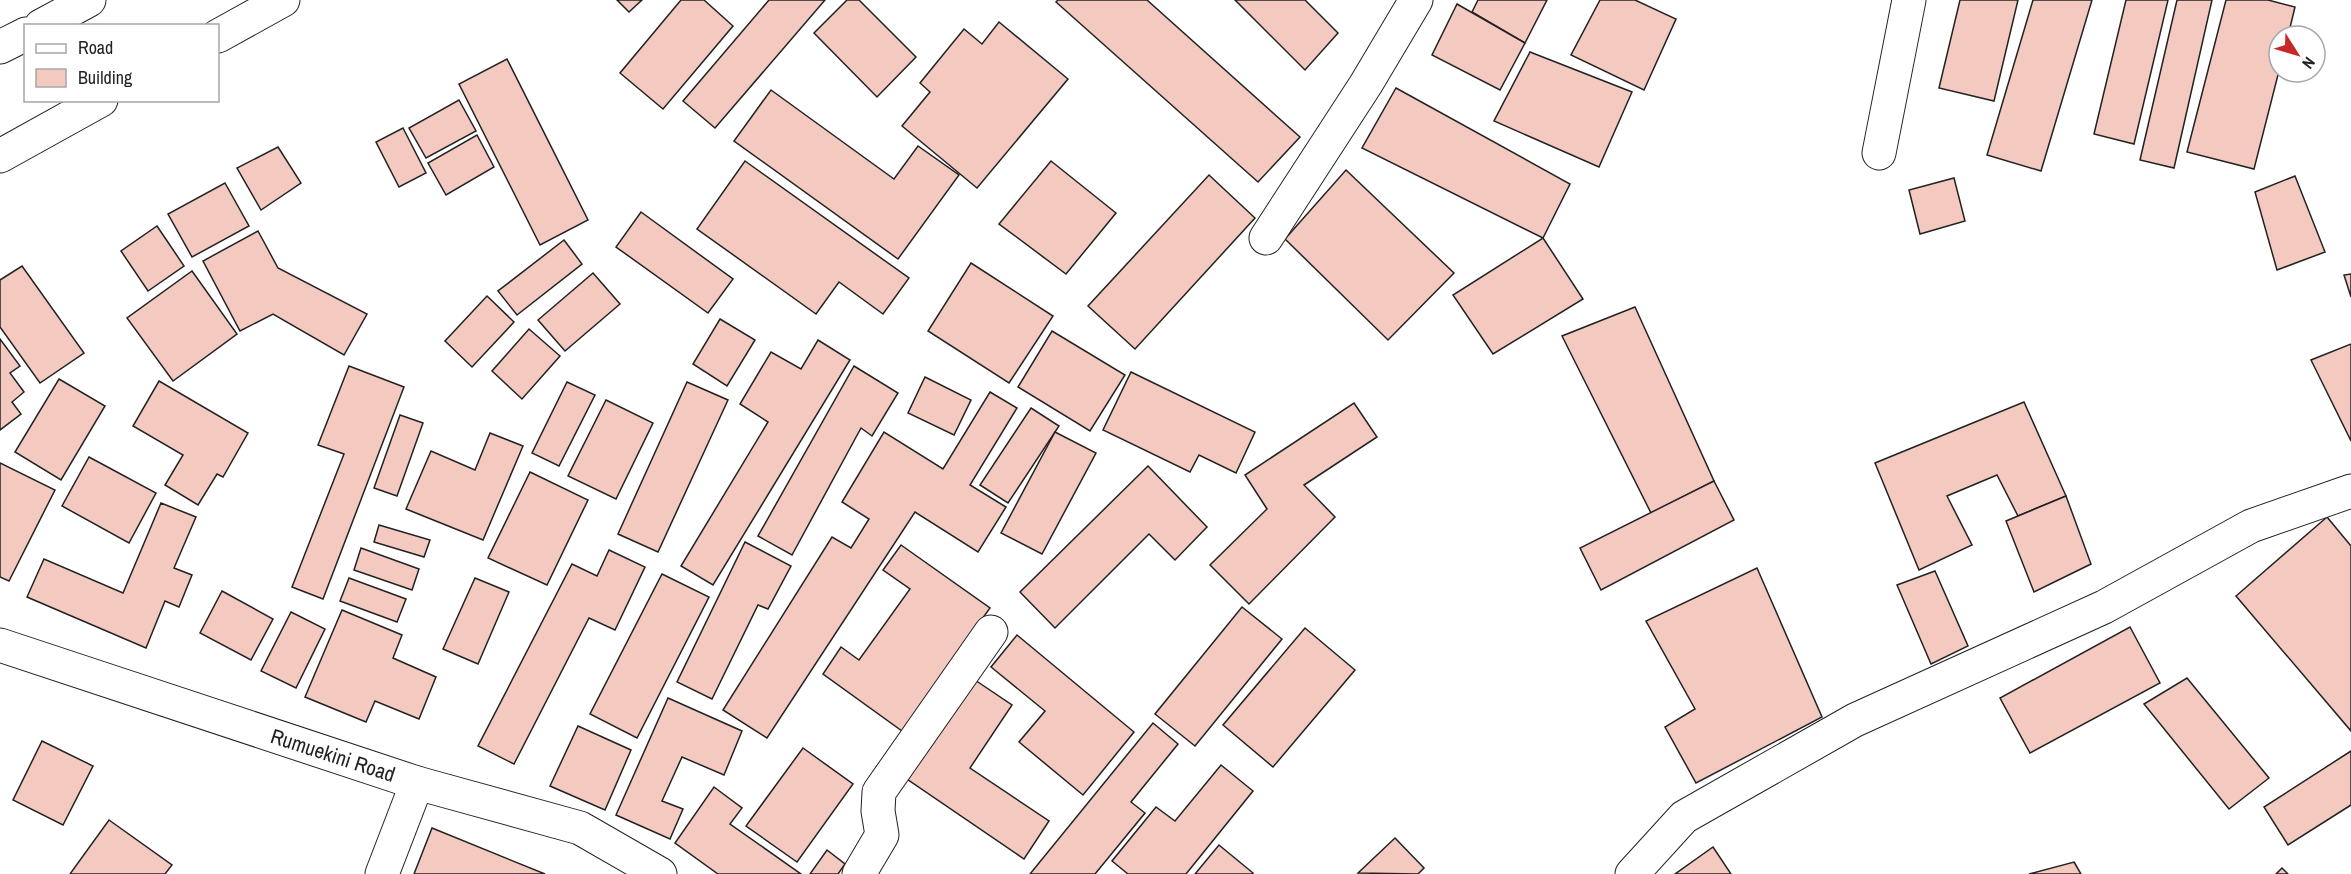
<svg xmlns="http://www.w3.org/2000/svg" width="2351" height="874" viewBox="0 0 2351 874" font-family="'Archivo Narrow',sans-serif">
<rect width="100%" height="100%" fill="#fff"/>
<g fill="#f3c9c0" stroke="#222" stroke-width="1.5">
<path d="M 617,0 L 642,0 L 629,12 Z"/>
<path d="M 681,0 L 704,0 L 733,26 L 663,109 L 620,73 Z"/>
<path d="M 769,0 L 825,0 L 715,128 L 683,101 Z"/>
<path d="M 847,0 L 859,0 L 916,57 L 877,97 L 814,33 Z"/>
<path d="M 1058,0 L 1147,0 L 1300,137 L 1258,182 L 1056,2 Z"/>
<path d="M 1235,0 L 1305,0 L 1338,33 L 1305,70 Z"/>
<path d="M 1478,0 L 1547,0 L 1525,43 L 1472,12 Z"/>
<path d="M 1600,0 L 1635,0 L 1676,19 L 1644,90 L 1571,55 Z"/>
<path d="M 1960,0 L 2018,0 L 1994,101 L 1939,88 Z"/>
<path d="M 2033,0 L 2092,0 L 2041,171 L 1987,155 Z"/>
<path d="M 2126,0 L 2168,0 L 2134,144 L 2094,134 Z"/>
<path d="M 2177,0 L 2212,0 L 2174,168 L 2140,160 Z"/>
<path d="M 2226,0 L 2268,0 L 2295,7 L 2288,36 L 2279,36 L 2279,71 L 2254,169 L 2187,152 Z"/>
<path d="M 1457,4 L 1525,43 L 1500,90 L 1432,55 Z"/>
<path d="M 999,22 L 1068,79 L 977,188 L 902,126 L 930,92 L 920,83 L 964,29 L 982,44 Z"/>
<path d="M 1530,52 L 1632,92 L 1599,167 L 1494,121 Z"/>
<path d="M 507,59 L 588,220 L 540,245 L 459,84 Z"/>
<path d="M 1396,88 L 1570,184 L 1543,238 L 1362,148 Z"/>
<path d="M 771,90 L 894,179 L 918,146 L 959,175 L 898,259 L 734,141 Z"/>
<path d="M 459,100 L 476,131 L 426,158 L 409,128 Z"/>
<path d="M 403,128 L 426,173 L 399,187 L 376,142 Z"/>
<path d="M 477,135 L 494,167 L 446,195 L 428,163 Z"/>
<path d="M 278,147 L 301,183 L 261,210 L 237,168 Z"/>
<path d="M 745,161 L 909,278 L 883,314 L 839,282 L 816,314 L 697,229 Z"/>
<path d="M 1051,161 L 1116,213 L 1066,274 L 999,224 Z"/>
<path d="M 1346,170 L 1454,273 L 1388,340 L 1285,239 Z"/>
<path d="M 1209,175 L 1255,218 L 1135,349 L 1088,306 Z"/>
<path d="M 2295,176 L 2325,252 L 2277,270 L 2255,192 Z"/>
<path d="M 1954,178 L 1965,221 L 1920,234 L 1909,190 Z"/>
<path d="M 225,183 L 249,226 L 192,257 L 168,214 Z"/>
<path d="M 641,212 L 733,279 L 708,313 L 616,247 Z"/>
<path d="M 157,226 L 184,266 L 148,291 L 121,251 Z"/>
<path d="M 258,231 L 278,268 L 367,314 L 344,355 L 273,314 L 240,331 L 203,261 Z"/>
<path d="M 1543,238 L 1583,299 L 1493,354 L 1453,295 Z"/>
<path d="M 564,240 L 582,264 L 517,315 L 498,291 Z"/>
<path d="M 971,263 L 1053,316 L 1009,383 L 928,331 Z"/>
<path d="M 22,266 L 84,353 L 40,383 L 0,327 L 0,280 Z"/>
<path d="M 192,271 L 237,334 L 173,381 L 127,318 Z"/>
<path d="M 593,273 L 620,304 L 565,351 L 538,320 Z"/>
<path d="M 2351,274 L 2351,297 L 2344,275 Z"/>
<path d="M 487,296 L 514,322 L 472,367 L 445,341 Z"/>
<path d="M 1635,307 L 1714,481 L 1651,513 L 1562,336 Z"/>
<path d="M 720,319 L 755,340 L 727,386 L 693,364 Z"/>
<path d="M 529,329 L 560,356 L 522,399 L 492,371 Z"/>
<path d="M 1052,331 L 1125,375 L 1090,431 L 1018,387 Z"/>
<path d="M 0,339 L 20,366 L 10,373 L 24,392 L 12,402 L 21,414 L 0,430 Z"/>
<path d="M 818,340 L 850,360 L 713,585 L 681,566 L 768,422 L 740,404 L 771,352 L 801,369 Z"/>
<path d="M 2351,344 L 2351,441 L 2311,360 Z"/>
<path d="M 349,366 L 404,387 L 323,599 L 292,587 L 344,454 L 318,445 Z"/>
<path d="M 854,366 L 898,393 L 872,436 L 861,428 L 792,555 L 758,536 Z"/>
<path d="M 1131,372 L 1255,432 L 1236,473 L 1199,455 L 1190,472 L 1103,430 Z"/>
<path d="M 925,377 L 971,400 L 954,435 L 908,413 Z"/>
<path d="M 59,379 L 105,406 L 61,480 L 15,452 Z"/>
<path d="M 159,381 L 248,433 L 223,477 L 217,474 L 198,505 L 165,485 L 183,455 L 133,426 Z"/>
<path d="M 567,382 L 595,395 L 559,466 L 532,453 Z"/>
<path d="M 687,382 L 728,400 L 658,552 L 618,534 Z"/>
<path d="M 990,392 L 1017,408 L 970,485 L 1006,507 L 978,552 L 915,512 L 767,738 L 723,710 L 832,537 L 851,548 L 869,519 L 842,502 L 884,432 L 943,469 Z"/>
<path d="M 606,400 L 653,423 L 616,499 L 568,476 Z"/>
<path d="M 2024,402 L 2066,496 L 2018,516 L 1997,475 L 1947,496 L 1972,545 L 1919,570 L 1875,463 Z"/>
<path d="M 1354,403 L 1377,437 L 1304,485 L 1335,517 L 1249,604 L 1210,565 L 1267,509 L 1245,475 Z"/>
<path d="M 1031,408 L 1059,426 L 1008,503 L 980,485 Z"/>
<path d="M 400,415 L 423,423 L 397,496 L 374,488 Z"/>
<path d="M 1055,432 L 1096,453 L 1042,554 L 1001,533 Z"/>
<path d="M 490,433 L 523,446 L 483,540 L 406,509 L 431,451 L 475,470 Z"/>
<path d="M 89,457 L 156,493 L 129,543 L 62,506 Z"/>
<path d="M 0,463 L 55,490 L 9,581 L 0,577 Z"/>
<path d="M 1148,466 L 1207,527 L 1175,560 L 1149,534 L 1055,628 L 1020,592 Z"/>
<path d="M 530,472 L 588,500 L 547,585 L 488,558 Z"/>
<path d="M 1714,481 L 1734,520 L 1601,590 L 1580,548 Z"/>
<path d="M 2066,496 L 2091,564 L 2034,592 L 2006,521 Z"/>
<path d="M 161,503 L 196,517 L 174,568 L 192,575 L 179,607 L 165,601 L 146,648 L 27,597 L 44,559 L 123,593 Z"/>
<path d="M 2327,517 L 2351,546 L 2351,731 L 2236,596 Z"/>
<path d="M 379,525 L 430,540 L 424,557 L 374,542 Z"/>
<path d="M 745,542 L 791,566 L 768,609 L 758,605 L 712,699 L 677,682 Z"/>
<path d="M 901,545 L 990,608 L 902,731 L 823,674 L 841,647 L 859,660 L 910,589 L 883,570 Z"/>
<path d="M 361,548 L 419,569 L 412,590 L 354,570 Z"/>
<path d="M 609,550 L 645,567 L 615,630 L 589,618 L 514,764 L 478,746 L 572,564 L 597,576 Z"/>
<path d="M 1757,568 L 1822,717 L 1696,783 L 1665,727 L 1695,709 L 1646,621 Z"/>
<path d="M 1935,571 L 1968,646 L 1931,664 L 1897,585 Z"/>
<path d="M 662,574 L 709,597 L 637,738 L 590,714 Z"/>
<path d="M 349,578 L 406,599 L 397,622 L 340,601 Z"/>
<path d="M 475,578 L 509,592 L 478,664 L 443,649 Z"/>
<path d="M 222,591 L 273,619 L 251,660 L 200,633 Z"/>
<path d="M 1242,607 L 1282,639 L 1195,746 L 1155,714 Z"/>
<path d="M 342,610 L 402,635 L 393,658 L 436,677 L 419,719 L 375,701 L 366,722 L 305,697 Z"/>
<path d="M 291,612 L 325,629 L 296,688 L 261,671 Z"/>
<path d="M 2130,627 L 2160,683 L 2030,753 L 2000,698 Z"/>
<path d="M 1305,628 L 1355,670 L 1273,767 L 1223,725 Z"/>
<path d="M 1017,635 L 1134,732 L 1083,795 L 1019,742 L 1045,711 L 991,667 Z"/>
<path d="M 972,678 L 1012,705 L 970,768 L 1049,821 L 1024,859 L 904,777 Z"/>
<path d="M 2187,678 L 2269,778 L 2229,809 L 2144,704 Z"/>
<path d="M 668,698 L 742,731 L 724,775 L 682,757 L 662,801 L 683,809 L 670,839 L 616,815 Z"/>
<path d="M 1153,723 L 1178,744 L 1131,802 L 1145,813 L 1095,874 L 1030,874 Z"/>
<path d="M 578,726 L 631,750 L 605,810 L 550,786 Z"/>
<path d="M 42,741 L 93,766 L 63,825 L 13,800 Z"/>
<path d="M 803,748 L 853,784 L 797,862 L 746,826 Z"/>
<path d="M 2351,751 L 2351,805 L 2288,845 L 2264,807 Z"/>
<path d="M 1221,765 L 1253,791 L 1186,874 L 1128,874 L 1112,861 L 1156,807 L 1175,821 Z"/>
<path d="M 714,787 L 742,808 L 730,824 L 801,874 L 718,874 L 675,843 Z"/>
<path d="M 109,820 L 172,865 L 165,874 L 70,874 Z"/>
<path d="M 432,828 L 545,874 L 414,874 Z"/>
<path d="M 1395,838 L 1424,868 L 1418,874 L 1358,873 Z"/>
<path d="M 1219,845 L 1253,873 L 1253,874 L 1195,874 Z"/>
<path d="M 1713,847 L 1731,874 L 1675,874 Z"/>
<path d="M 827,850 L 845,864 L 838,874 L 810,874 Z"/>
<path d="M 2074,862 L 2081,874 L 2029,874 Z"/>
<path d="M 2282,868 L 2288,874 L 2276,874 Z"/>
</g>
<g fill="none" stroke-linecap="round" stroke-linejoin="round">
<g stroke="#222" stroke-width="35">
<g id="minor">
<path d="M 1879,153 L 1909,0"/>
<path d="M 1266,238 L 1366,84 L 1416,0"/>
<path d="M 0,645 L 417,783 L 580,828 L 660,874"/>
<path d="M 382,874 L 417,783"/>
<path d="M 859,874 L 882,835 L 878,811 L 879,792 L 991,632"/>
<path d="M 1632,874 L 1684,817 L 1855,720 L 2104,607 L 2251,526 L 2351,491"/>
</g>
</g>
<g stroke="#222" stroke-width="35">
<g id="major">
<path d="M 41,26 L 89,0"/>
<path d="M 218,36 L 283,0"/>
<path d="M 0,47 L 26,34"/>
<path d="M 0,156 L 101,100"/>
</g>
</g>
<use href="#minor" stroke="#fff" stroke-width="33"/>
<use href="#major" stroke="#fff" stroke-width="33"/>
</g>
<g text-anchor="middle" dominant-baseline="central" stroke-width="4.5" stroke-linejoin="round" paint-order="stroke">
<g font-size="21" fill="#222" stroke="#fff">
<text transform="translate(333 755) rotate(18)">Rumuekini Road</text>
</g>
</g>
<rect x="24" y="24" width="195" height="78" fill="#ffffff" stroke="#a7a7a7" stroke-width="1.5"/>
<rect x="36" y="44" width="30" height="9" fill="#ffffff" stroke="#a7a7a7" stroke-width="1.5"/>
<text x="78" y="54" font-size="18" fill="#222222">Road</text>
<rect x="36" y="69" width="30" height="18" fill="#f3c9c0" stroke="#a7a7a7" stroke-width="1.5"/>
<text x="78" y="84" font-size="18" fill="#222222">Building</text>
<g transform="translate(2297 54) rotate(127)"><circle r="28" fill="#ffffff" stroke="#a7a7a7" stroke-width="1.5"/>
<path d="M0-4.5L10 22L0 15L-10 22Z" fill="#c62828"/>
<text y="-9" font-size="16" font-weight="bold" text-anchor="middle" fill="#222222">N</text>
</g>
</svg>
